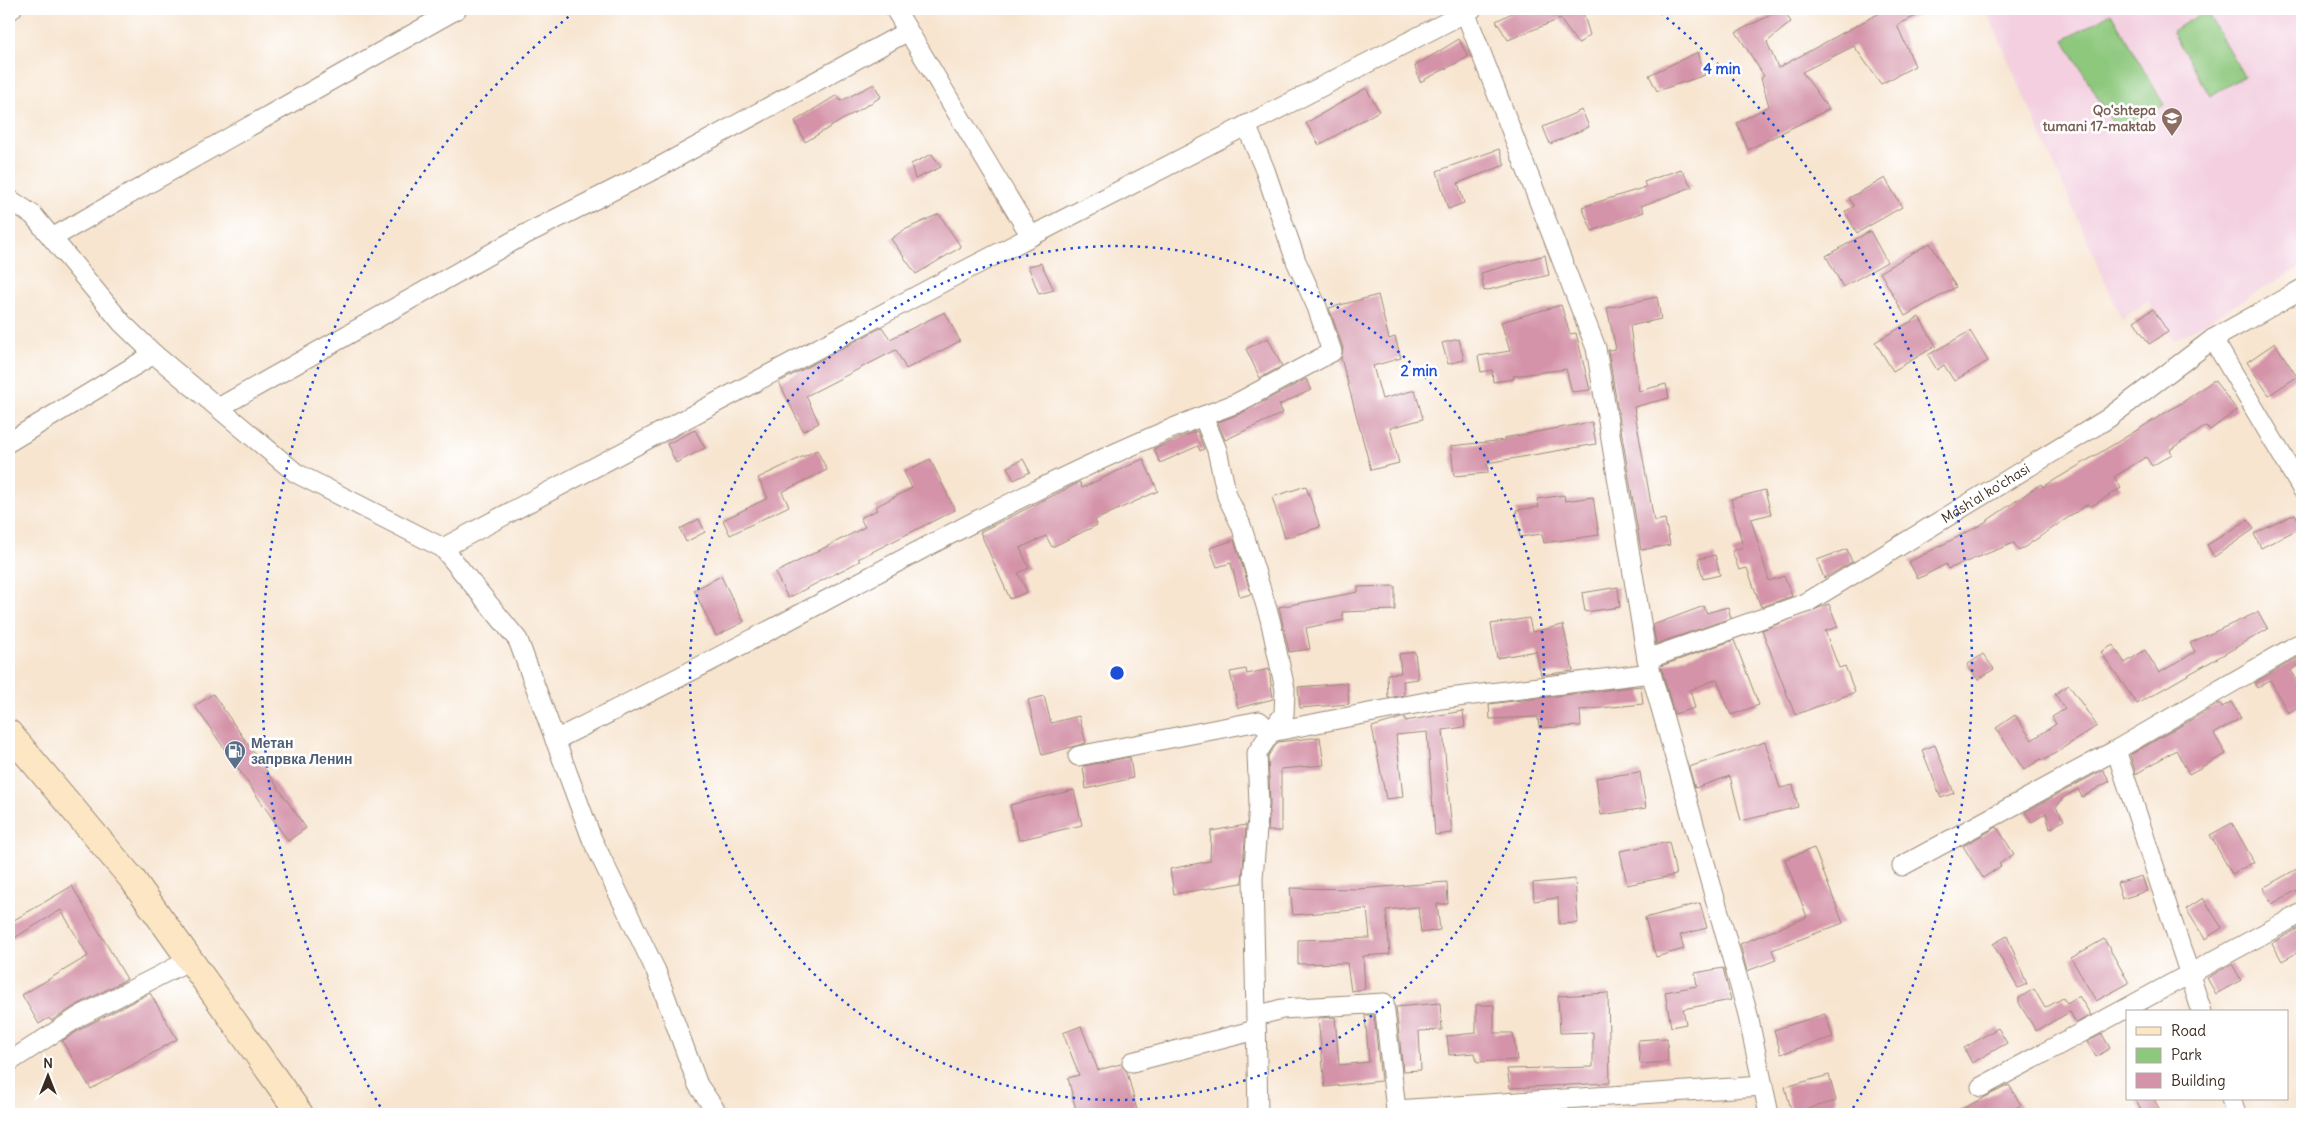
<svg xmlns="http://www.w3.org/2000/svg" width="2311" height="1123" viewBox="0 0 2311 1123" font-family="Delius,sans-serif">
<rect width="100%" height="100%" fill="#fff"/>
<filter id="ink" filterUnits="userSpaceOnUse"><feTurbulence type="fractalNoise" baseFrequency=".02" numOctaves="2"/><feDisplacementMap in="SourceGraphic" scale="10" xChannelSelector="R" yChannelSelector="G"/><feConvolveMatrix kernelMatrix="1 2 1 2 8 2 1 2 1" color-interpolation-filters="sRGB"/></filter>
<filter id="wash" filterUnits="userSpaceOnUse"><feTurbulence type="fractalNoise" baseFrequency=".0096" numOctaves="4" result="noise"/><feDisplacementMap in="SourceGraphic" scale="20" xChannelSelector="R" yChannelSelector="G"/><feGaussianBlur stdDeviation="1.12" result="paint"/><feColorMatrix in="noise" values="0 0 0 0 0 0 0 0 0 0 0 0 0 0 0 0 0 1.4 0 .05"/><feComposite in="paint" operator="in"/></filter>
<g filter="url(#wash)">
<rect width="100%" height="100%" fill="#f7e5d0"/>
<path fill="#f3cfdf" d="M 1986,9 L 2302,9 L 2302,266 L 2173,341 L 2148,300 L 2122,320 Z"/>
<g fill="#8dc87d" stroke="#64794e">
<path d="M 2206,11 L 2244,76 L 2210,96 L 2172,31 Z"/>
<path d="M 2111,13 L 2164,105 L 2118,132 L 2064,40 Z"/>
</g>
<g id="blocks">
<g fill="#d493a8">
<path d="M 1520,9 L 1582,9 L 1590,35 L 1578,44 L 1560,19 L 1508,40 L 1496,21 Z"/>
<path d="M 1783,9 L 1791,22 L 1767,42 L 1778,68 L 1887,9 L 1931,9 L 1897,25 L 1915,66 L 1881,84 L 1854,46 L 1802,72 L 1829,109 L 1748,150 L 1737,123 L 1769,106 L 1761,78 L 1764,76 L 1736,32 Z"/>
<path d="M 1459,39 L 1468,57 L 1420,82 L 1415,66 Z"/>
<path d="M 1698,52 L 1705,75 L 1657,91 L 1649,75 Z"/>
<path d="M 874,84 L 881,97 L 805,142 L 795,121 L 837,95 L 841,101 Z"/>
<path d="M 1366,88 L 1379,111 L 1319,145 L 1306,123 Z"/>
<path d="M 1582,110 L 1589,127 L 1550,144 L 1543,127 Z"/>
<path d="M 1499,149 L 1505,165 L 1458,183 L 1464,203 L 1448,209 L 1437,171 Z"/>
<path d="M 932,154 L 941,167 L 915,179 L 911,164 Z"/>
<path d="M 1681,169 L 1692,187 L 1641,206 L 1644,212 L 1592,231 L 1582,207 L 1646,187 L 1644,182 Z"/>
<path d="M 1885,178 L 1902,207 L 1857,233 L 1845,212 L 1854,206 L 1849,198 Z"/>
<path d="M 939,214 L 961,247 L 916,274 L 891,239 L 902,231 Z"/>
<path d="M 1870,231 L 1887,262 L 1843,287 L 1826,256 Z"/>
<path d="M 1930,243 L 1956,287 L 1905,316 L 1880,272 Z"/>
<path d="M 1545,255 L 1549,275 L 1484,291 L 1481,273 Z"/>
<path d="M 1041,263 L 1054,290 L 1039,294 L 1028,266 Z"/>
<path d="M 1378,295 L 1389,339 L 1395,337 L 1401,358 L 1373,366 L 1382,399 L 1415,390 L 1423,419 L 1390,428 L 1399,463 L 1371,470 L 1341,358 L 1343,348 L 1329,308 Z"/>
<path d="M 1657,297 L 1661,319 L 1630,326 L 1639,391 L 1666,384 L 1669,398 L 1634,407 L 1654,521 L 1665,519 L 1670,545 L 1641,550 L 1608,350 L 1616,349 L 1607,308 Z"/>
<path d="M 1561,305 L 1570,334 L 1576,333 L 1590,390 L 1572,392 L 1566,369 L 1513,376 L 1514,379 L 1493,382 L 1492,370 L 1481,372 L 1478,356 L 1510,351 L 1501,322 Z"/>
<path d="M 2153,309 L 2168,332 L 2149,344 L 2134,321 Z"/>
<path d="M 945,312 L 960,341 L 906,369 L 896,350 L 806,396 L 819,423 L 803,431 L 779,382 L 882,327 L 890,339 Z"/>
<path d="M 1919,317 L 1936,346 L 1893,371 L 1875,342 Z"/>
<path d="M 1970,331 L 1988,361 L 1954,381 L 1944,365 L 1937,370 L 1928,355 Z"/>
<path d="M 1268,338 L 1282,366 L 1260,378 L 1246,349 Z"/>
<path d="M 1459,339 L 1464,360 L 1448,364 L 1442,343 Z"/>
<path d="M 2275,343 L 2297,377 L 2269,395 L 2247,362 Z"/>
<path d="M 1306,379 L 1311,390 L 1279,405 L 1283,413 L 1225,440 L 1218,422 L 1242,413 Z"/>
<path d="M 2214,380 L 2237,410 L 2210,430 L 2206,426 L 2170,450 L 2172,454 L 2152,466 L 2146,457 L 2114,477 L 2121,488 L 2090,507 L 2088,504 L 2019,551 L 2014,543 L 1948,569 L 1946,564 L 1918,579 L 1909,562 L 1979,526 L 2041,484 L 2043,487 L 2111,446 L 2183,402 Z"/>
<path d="M 1592,422 L 1596,444 L 1487,463 L 1488,473 L 1454,476 L 1451,446 L 1505,440 L 1504,438 Z"/>
<path d="M 695,430 L 705,448 L 676,463 L 667,444 Z"/>
<path d="M 1197,431 L 1204,449 L 1200,451 L 1198,446 L 1160,463 L 1154,449 Z"/>
<path d="M 817,450 L 827,470 L 782,492 L 789,506 L 730,535 L 723,520 L 768,498 L 758,478 Z"/>
<path d="M 930,459 L 955,510 L 858,559 L 860,561 L 788,598 L 775,573 L 865,527 L 860,518 L 877,510 L 875,507 L 912,488 L 904,472 Z"/>
<path d="M 1023,459 L 1030,472 L 1014,480 L 1007,467 Z"/>
<path d="M 1143,459 L 1158,491 L 1095,520 L 1097,525 L 1052,547 L 1046,536 L 1020,548 L 1029,568 L 1018,573 L 1027,592 L 1010,599 L 980,532 L 1080,482 L 1082,488 Z"/>
<path d="M 1306,486 L 1320,527 L 1285,538 L 1272,497 Z"/>
<path d="M 1765,490 L 1771,514 L 1751,519 L 1769,581 L 1784,576 L 1792,596 L 1761,607 L 1747,568 L 1739,570 L 1732,551 L 1743,547 L 1731,499 Z"/>
<path d="M 1564,495 L 1565,501 L 1593,497 L 1599,535 L 1544,543 L 1542,534 L 1520,537 L 1516,510 L 1539,507 L 1537,499 Z"/>
<path d="M 2295,514 L 2302,527 L 2261,548 L 2254,534 Z"/>
<path d="M 699,519 L 705,532 L 686,542 L 680,529 Z"/>
<path d="M 2248,520 L 2254,529 L 2214,557 L 2207,545 Z"/>
<path d="M 1234,540 L 1251,594 L 1240,597 L 1231,563 L 1217,567 L 1210,548 Z"/>
<path d="M 1847,549 L 1852,562 L 1824,578 L 1817,560 Z"/>
<path d="M 1715,555 L 1720,575 L 1703,579 L 1698,559 Z"/>
<path d="M 721,576 L 744,622 L 716,636 L 694,590 Z"/>
<path d="M 1395,586 L 1395,610 L 1342,612 L 1344,620 L 1306,628 L 1310,649 L 1289,652 L 1279,607 L 1358,592 L 1358,587 Z"/>
<path d="M 1618,587 L 1620,607 L 1585,612 L 1582,593 Z"/>
<path d="M 1829,604 L 1838,627 L 1825,631 L 1839,668 L 1845,666 L 1855,692 L 1795,715 L 1762,630 Z"/>
<path d="M 1704,606 L 1706,613 L 1728,607 L 1731,618 L 1656,644 L 1653,625 Z"/>
<path d="M 2258,612 L 2268,629 L 2137,704 L 2101,652 L 2113,645 L 2125,663 L 2145,650 L 2159,673 L 2195,652 L 2190,643 Z"/>
<path d="M 1529,618 L 1532,632 L 1563,625 L 1573,671 L 1541,675 L 1536,651 L 1497,658 L 1491,624 Z"/>
<path d="M 1734,640 L 1759,705 L 1731,715 L 1717,679 L 1690,690 L 1695,708 L 1674,714 L 1661,666 Z"/>
<path d="M 1415,652 L 1418,679 L 1403,681 L 1404,695 L 1388,698 L 1387,674 L 1401,673 L 1399,654 Z"/>
<path d="M 1983,654 L 1994,669 L 1978,680 L 1967,665 Z"/>
<path d="M 2302,655 L 2302,663 L 2291,670 L 2302,690 L 2302,705 L 2288,713 L 2270,680 L 2257,688 L 2254,683 Z"/>
<path d="M 1246,669 L 1247,674 L 1269,669 L 1273,699 L 1238,708 L 1230,672 Z"/>
<path d="M 1347,683 L 1349,704 L 1300,708 L 1298,687 Z"/>
<path d="M 2069,685 L 2097,726 L 2043,761 L 2041,759 L 2024,770 L 1996,728 L 2015,715 L 2032,740 L 2056,724 L 2052,717 L 2065,709 L 2055,694 Z"/>
<path d="M 1641,686 L 1643,704 L 1580,710 L 1581,726 L 1539,728 L 1538,717 L 1490,719 L 1489,704 Z"/>
<path d="M 213,694 L 306,828 L 288,841 L 195,706 Z"/>
<path d="M 1044,696 L 1051,723 L 1079,716 L 1086,743 L 1042,755 L 1028,700 Z"/>
<path d="M 2231,702 L 2241,718 L 2214,734 L 2226,754 L 2189,774 L 2176,750 L 2136,774 L 2130,755 L 2220,703 L 2222,707 Z"/>
<path d="M 1463,711 L 1465,727 L 1443,730 L 1452,833 L 1435,835 L 1427,732 L 1396,735 L 1403,797 L 1386,799 L 1372,727 L 1405,717 L 1405,721 Z"/>
<path d="M 1320,737 L 1324,765 L 1281,769 L 1281,831 L 1268,831 L 1270,804 L 1268,756 L 1278,742 Z"/>
<path d="M 1765,742 L 1780,788 L 1793,785 L 1798,807 L 1741,821 L 1730,776 L 1695,788 L 1689,767 Z"/>
<path d="M 1935,745 L 1954,793 L 1941,798 L 1922,750 Z"/>
<path d="M 1130,757 L 1133,778 L 1086,789 L 1083,766 Z"/>
<path d="M 2103,770 L 2110,781 L 2082,797 L 2078,789 L 2063,798 L 2056,807 L 2064,820 L 2050,829 L 2046,813 L 2032,822 L 2025,812 Z"/>
<path d="M 1640,772 L 1646,808 L 1601,815 L 1596,778 Z"/>
<path d="M 1074,790 L 1082,825 L 1019,840 L 1010,805 Z"/>
<path d="M 2232,823 L 2254,862 L 2232,874 L 2210,835 Z"/>
<path d="M 1246,825 L 1242,883 L 1174,894 L 1170,869 L 1210,861 L 1211,831 Z"/>
<path d="M 1997,827 L 2014,854 L 1999,864 L 2001,866 L 1983,878 L 1963,846 Z"/>
<path d="M 1669,842 L 1676,875 L 1627,885 L 1620,851 Z"/>
<path d="M 1814,848 L 1843,923 L 1772,950 L 1776,960 L 1747,971 L 1740,944 L 1807,917 L 1785,859 Z"/>
<path d="M 2302,866 L 2302,887 L 2272,904 L 2263,888 Z"/>
<path d="M 2142,876 L 2147,891 L 2122,899 L 2117,883 Z"/>
<path d="M 1575,879 L 1578,923 L 1559,924 L 1558,898 L 1534,901 L 1533,883 Z"/>
<path d="M 1447,882 L 1448,904 L 1437,904 L 1440,930 L 1421,933 L 1418,907 L 1386,910 L 1390,954 L 1363,956 L 1365,989 L 1351,991 L 1347,963 L 1298,964 L 1298,940 L 1370,938 L 1367,909 L 1293,915 L 1290,888 L 1358,889 Z"/>
<path d="M 72,886 L 127,979 L 75,1006 L 51,1021 L 49,1018 L 39,1024 L 22,995 L 88,956 L 61,910 L 9,941 L 9,923 Z"/>
<path d="M 2203,898 L 2222,928 L 2205,939 L 2186,909 Z"/>
<path d="M 1700,903 L 1707,928 L 1680,935 L 1684,949 L 1656,957 L 1645,918 Z"/>
<path d="M 2302,926 L 2302,950 L 2282,961 L 2272,943 Z"/>
<path d="M 2007,936 L 2027,984 L 2018,988 L 1993,944 Z"/>
<path d="M 2104,939 L 2129,983 L 2096,1001 L 2071,958 Z"/>
<path d="M 2232,964 L 2241,980 L 2216,994 L 2207,978 Z"/>
<path d="M 1723,968 L 1731,1000 L 1683,1009 L 1686,1024 L 1671,1027 L 1665,992 L 1697,986 L 1695,973 Z"/>
<path d="M 2034,989 L 2045,1008 L 2063,998 L 2067,1003 L 2079,996 L 2091,1015 L 2076,1023 L 2070,1012 L 2036,1031 L 2019,1003 L 2019,998 Z"/>
<path d="M 150,993 L 177,1039 L 91,1089 L 62,1041 L 86,1026 Z"/>
<path d="M 1608,993 L 1610,1083 L 1510,1088 L 1507,1069 L 1593,1067 L 1593,1032 L 1560,1033 L 1558,996 Z"/>
<path d="M 1440,1003 L 1442,1030 L 1419,1031 L 1421,1070 L 1403,1071 L 1396,1007 Z"/>
<path d="M 1476,1005 L 1494,1005 L 1494,1033 L 1513,1033 L 1517,1060 L 1477,1062 L 1475,1053 L 1449,1055 L 1447,1036 L 1476,1033 Z"/>
<path d="M 1825,1014 L 1833,1037 L 1781,1054 L 1774,1030 Z"/>
<path d="M 1365,1015 L 1374,1015 L 1381,1081 L 1325,1087 L 1318,1018 L 1335,1017 L 1339,1065 L 1369,1062 Z"/>
<path d="M 1081,1026 L 1098,1070 L 1121,1064 L 1127,1072 L 1138,1114 L 1077,1114 L 1068,1078 L 1079,1075 L 1063,1033 Z"/>
<path d="M 1998,1028 L 2007,1043 L 1972,1063 L 1964,1048 Z"/>
<path d="M 2102,1034 L 2110,1048 L 2096,1057 L 2087,1042 Z"/>
<path d="M 1667,1038 L 1668,1062 L 1640,1064 L 1638,1040 Z"/>
<path d="M 1829,1075 L 1836,1101 L 1792,1113 L 1785,1087 Z"/>
<path d="M 2009,1085 L 2021,1105 L 2005,1114 L 1952,1114 Z"/>
<path d="M 2135,1099 L 2154,1099 L 2162,1114 L 2143,1114 Z"/>
</g>
</g>
</g>
<g filter="url(#ink)">
<use href="#blocks" fill-opacity="0" stroke="#987" stroke-width="1"/>
<g fill="none" stroke-linecap="round" stroke-linejoin="round">
<g stroke="#987" stroke-width="21">
<g id="street">
<path d="M 895,9 L 1031,236"/>
<path d="M 1464,9 L 1596,348 L 1647,659 L 1747,1011 L 1769,1114"/>
<path d="M 9,11 L 12,9"/>
<path d="M 9,199 L 33,215 L 122,323 L 154,354 L 296,473 L 443,548 L 518,640 L 592,839 L 656,971 L 698,1085 L 718,1114"/>
<path d="M 52,238 L 457,9"/>
<path d="M 2213,339 L 2302,489"/>
<path d="M 220,407 L 522,236 L 661,166 L 908,31"/>
<path d="M 1203,416 L 1237,403 L 1332,352 L 1317,307 L 1296,261 L 1265,170 L 1246,125"/>
<path d="M 9,442 L 154,354"/>
<path d="M 443,548 L 956,275 L 1472,9"/>
<path id="s1" d="M 1647,659 L 1806,603 L 2107,419 L 2213,339 L 2302,289"/>
<path d="M 1271,732 L 1441,699 L 1651,673"/>
<path d="M 555,740 C 653,691 751,641 847,589 C 963,527 1080,464 1203,416 L 1217,450 L 1227,496 L 1241,525 L 1270,619 L 1285,689 L 1284,714 L 1271,732"/>
<path d="M 2116,750 L 2202,1012"/>
<path d="M 1078,756 L 1259,721 L 1271,732 L 1257,753 L 1259,804 L 1253,878 L 1256,1016"/>
<path d="M 1902,866 L 2116,750 L 2302,642"/>
<path d="M 9,1062 L 80,1016 L 190,960"/>
<path d="M 1132,1062 L 1256,1030"/>
<path d="M 1981,1087 L 2302,913"/>
<path d="M 2231,1099 L 2236,1114"/>
<path d="M 1258,1114 L 1256,1016 L 1282,1009 L 1384,1003 L 1396,1110 L 1763,1086"/>
</g>
</g>
<g stroke="#987" stroke-width="28">
<path id="secondary" d="M 9,733 L 133,880 L 300,1114"/>
</g>
<use href="#street" stroke="#fff" stroke-width="19"/>
<use href="#secondary" stroke="#fce6c4" stroke-width="26"/>
</g>
</g>
<g fill="none" stroke="#1d4ed8" stroke-width="2.5" stroke-dasharray="2.5 5">
<circle cx="1117" cy="673" r="427"/>
<path d="M384 1113A855 855 0 0 1 573 13M1661 13A855 855 0 0 1 1850 1113"/>
</g>
<defs>
<g id="school-pin" transform="scale(1.125)"><path d="M0 17L-7.5 6A9.5 9.5 0 1 1 7.5 6Z" fill="#8d6e63" stroke="#fff"/><path d="M0-5L7-2L0 1L-7-2ZM-4 1L0 2.5L4 1V4Q0 6-4 4Z" fill="#fff"/></g>
<g id="fuel-pin" transform="scale(1.125)"><path d="M0 17L-7.5 6A9.5 9.5 0 1 1 7.5 6Z" fill="#5c6f8a" stroke="#fff"/><path d="M-5.5-6h7V0h2V4h1.3V-2.5L3-4.5l.8-.8L6-3V5H2.5V1h-1V6h-7ZM-4.2-4.7v3.2H.2V-4.7Z" fill="#fff"/></g>
</defs>
<g fill-rule="evenodd">
<use href="#school-pin" x="2172" y="118"/>
<use href="#fuel-pin" x="235" y="751"/>
</g>
<g text-anchor="middle" dominant-baseline="central" stroke-width="5" stroke-linejoin="round" paint-order="stroke">
<g font-size="14" font-weight="bold" fill="#785e54" stroke="#fff" text-anchor="end">
<text x="2156" y="110">Qo'shtepa<tspan x="2156" dy="16">tumani 17-maktab</tspan></text>
</g>
<g font-size="14" fill="#3b2a1e" stroke="#fff">
<text stroke="none"><textPath href="#s1" startOffset="379">Mash'al ko'chasi</textPath></text>
</g>
<g font-size="14" font-weight="bold" fill="#4e5e75" stroke="#fff" text-anchor="start">
<text x="251" y="743">Метан<tspan x="251" dy="16">запрвка Ленин</tspan></text>
</g>
</g>
<circle cx="1117" cy="673" r="8" fill="#1d4ed8" stroke="#fff" stroke-width="2.5"/>
<g font-size="15" text-anchor="middle" font-weight="bold" fill="#1d4ed8" stroke="#fff" stroke-width="5" stroke-linejoin="round" paint-order="stroke">
<text x="1722" y="74">4 min</text>
<text x="1419" y="376">2 min</text>
</g>
<rect width="2311" height="1123" fill="none" stroke="#fff" stroke-width="30"/>
<rect x="2126" y="1010" width="162" height="90" fill="#ffffff" stroke="#b1aaa5"/>
<rect x="2136" y="1027" width="25" height="8" fill="#fce6c4" stroke="#b1aaa5"/>
<text x="2171" y="1036" font-size="15" fill="#3b2a1e">Road</text>
<rect x="2136" y="1048" width="25" height="15" fill="#8dc87d" stroke="#b1aaa5"/>
<text x="2171" y="1060" font-size="15" fill="#3b2a1e">Park</text>
<rect x="2136" y="1073" width="25" height="15" fill="#d493a8" stroke="#b1aaa5"/>
<text x="2171" y="1086" font-size="15" fill="#3b2a1e">Building</text>
<g transform="translate(48 1076)" stroke="#ffffff" stroke-width="4" paint-order="stroke">
<path d="M0-4L9 19L0 12L-9 19Z" fill="#3b2a1e"/>
<text y="-8" font-size="14" font-weight="bold" text-anchor="middle" fill="#3b2a1e">N</text>
</g>
</svg>
